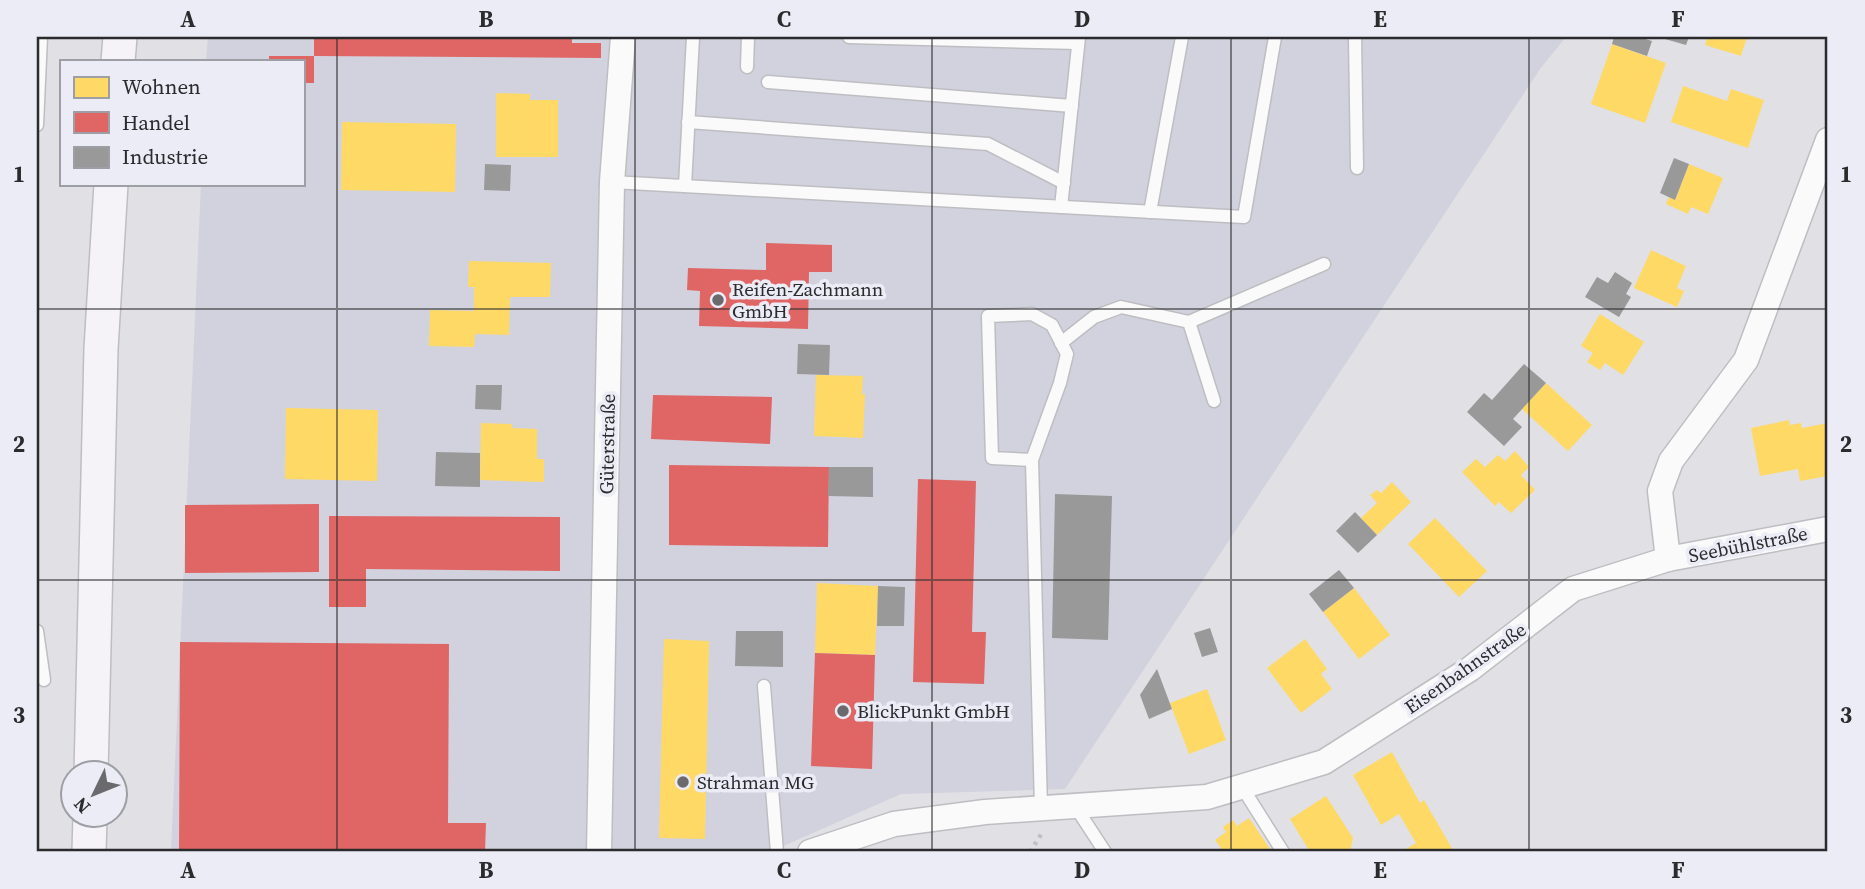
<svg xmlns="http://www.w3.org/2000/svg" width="1865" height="889" viewBox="0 0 1865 889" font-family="'Source Serif 4',serif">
<rect width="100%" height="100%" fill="#e0e0e5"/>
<path fill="#d1d2dd" d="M 208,37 L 1566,37 L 1540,69 L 1065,789 L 901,794 L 770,852 L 171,852 L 201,184 L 303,184 L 303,61 L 206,61 Z"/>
<g fill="#ffd966">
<path d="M 1707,37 L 1747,37 L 1741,56 L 1705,45 Z"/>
<path d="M 1612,44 L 1666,63 L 1645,123 L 1591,104 Z"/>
<path d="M 1683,86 L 1727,101 L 1731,89 L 1764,100 L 1748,148 L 1671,122 Z"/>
<path d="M 496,93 L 530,94 L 530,100 L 558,100 L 558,157 L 496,157 Z"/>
<path d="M 342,122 L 456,124 L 455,192 L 341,190 Z"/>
<path d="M 1689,164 L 1723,178 L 1708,214 L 1691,207 L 1688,214 L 1666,204 L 1669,197 L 1675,200 Z"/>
<path d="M 1651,250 L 1686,266 L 1677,288 L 1684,291 L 1677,307 L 1634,288 Z"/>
<path d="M 469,261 L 551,263 L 550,297 L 510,297 L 509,335 L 475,334 L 474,347 L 429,346 L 430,310 L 474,311 L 474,287 L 468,287 Z"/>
<path d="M 1600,314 L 1644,342 L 1623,375 L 1605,363 L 1600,370 L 1587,362 L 1593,353 L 1581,346 Z"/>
<path d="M 816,375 L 863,376 L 862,394 L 865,394 L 863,438 L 814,436 Z"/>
<path d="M 1546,383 L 1592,425 L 1568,451 L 1522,409 Z"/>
<path d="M 286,408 L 378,410 L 377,481 L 285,479 Z"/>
<path d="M 1789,420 L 1790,425 L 1801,423 L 1802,428 L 1828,423 L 1828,476 L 1800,481 L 1798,469 L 1760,476 L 1751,428 Z"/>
<path d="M 481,423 L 512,424 L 512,428 L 537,429 L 537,459 L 544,459 L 544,482 L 480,480 Z"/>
<path d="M 1515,451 L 1529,467 L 1521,475 L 1535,490 L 1511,513 L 1499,502 L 1495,506 L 1462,472 L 1476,459 L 1485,467 L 1498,455 L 1505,461 Z"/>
<path d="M 1392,482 L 1411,502 L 1377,535 L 1361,518 L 1377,503 L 1370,495 L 1377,490 L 1381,493 Z"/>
<path d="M 1435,518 L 1487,571 L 1459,597 L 1408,544 Z"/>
<path d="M 817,583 L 878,586 L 875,655 L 815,653 Z"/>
<path d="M 1354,588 L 1390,635 L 1359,659 L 1323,612 Z"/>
<path d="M 664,639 L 709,641 L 705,839 L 659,838 Z"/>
<path d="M 1305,639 L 1327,669 L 1321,674 L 1332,689 L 1301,713 L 1267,668 Z"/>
<path d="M 1207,689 L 1226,740 L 1189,754 L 1170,703 Z"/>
<path d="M 1392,752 L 1420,803 L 1424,800 L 1454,852 L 1401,852 L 1416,843 L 1399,814 L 1381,825 L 1353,775 Z"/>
<path d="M 1326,796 L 1353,838 L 1350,852 L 1334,852 L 1332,850 L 1329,852 L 1310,852 L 1290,819 Z"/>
<path d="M 1249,818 L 1272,852 L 1224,852 L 1215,840 L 1226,832 L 1223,827 L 1233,820 L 1237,826 Z"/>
</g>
<g fill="#e06666">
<path d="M 314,37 L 572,37 L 572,43 L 601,43 L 601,58 L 314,56 Z"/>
<path d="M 269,56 L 314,56 L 314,83 L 303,83 L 303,61 L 269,61 Z"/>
<path d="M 766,243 L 832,245 L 832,272 L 809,272 L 808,329 L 699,326 L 700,291 L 687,290 L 688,268 L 766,270 Z"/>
<path d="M 653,395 L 772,397 L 770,444 L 651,439 Z"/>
<path d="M 669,465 L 829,467 L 828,547 L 669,545 Z"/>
<path d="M 918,479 L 976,481 L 972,632 L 986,632 L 984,684 L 913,682 Z"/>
<path d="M 319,504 L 319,572 L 185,573 L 185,505 Z"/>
<path d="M 329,516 L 560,517 L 560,571 L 366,569 L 366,607 L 329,607 Z"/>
<path d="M 180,642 L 449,644 L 448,823 L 486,823 L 485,852 L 179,852 Z"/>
<path d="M 815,653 L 875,655 L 872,769 L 811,766 Z"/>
</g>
<g fill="#999">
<path d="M 1614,37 L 1639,37 L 1652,41 L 1647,56 L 1612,44 Z"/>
<path d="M 1658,37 L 1689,37 L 1686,45 Z"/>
<path d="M 1674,158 L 1689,164 L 1675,200 L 1660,193 Z"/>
<path d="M 485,164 L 511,165 L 510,191 L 484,190 Z"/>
<path d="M 1615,272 L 1632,283 L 1626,294 L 1631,297 L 1619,317 L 1585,297 L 1597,277 L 1608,283 Z"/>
<path d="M 798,344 L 830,345 L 829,375 L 797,374 Z"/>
<path d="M 1524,364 L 1546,383 L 1513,419 L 1522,427 L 1504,446 L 1467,412 L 1484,393 L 1492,400 Z"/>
<path d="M 476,385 L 502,385 L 501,410 L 475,409 Z"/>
<path d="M 436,452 L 480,453 L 480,487 L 435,486 Z"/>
<path d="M 829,467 L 873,467 L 873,497 L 828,496 Z"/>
<path d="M 1055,494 L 1112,496 L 1108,640 L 1052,638 Z"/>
<path d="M 1355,512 L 1377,535 L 1358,553 L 1336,531 Z"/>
<path d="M 1339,570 L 1354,588 L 1323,612 L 1309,594 Z"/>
<path d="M 878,586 L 905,587 L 904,626 L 877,626 Z"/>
<path d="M 1210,628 L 1218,652 L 1202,657 L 1194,633 Z"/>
<path d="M 736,631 L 783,631 L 783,667 L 735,666 Z"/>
<path d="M 1157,669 L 1172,709 L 1149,719 L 1140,695 Z"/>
</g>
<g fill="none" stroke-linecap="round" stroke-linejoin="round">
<g stroke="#bebec2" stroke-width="15">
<g id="service">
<path d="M 849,37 L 1078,43"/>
<path d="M 1355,37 L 1357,168"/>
<path d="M 747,67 L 748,37"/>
<path d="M 768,82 L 1072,106"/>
<path d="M 688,122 L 988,144 L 1064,183"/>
<path d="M 37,125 L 41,37"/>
<path d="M 612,182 L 1244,217 L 1275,37"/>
<path d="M 685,186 L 693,37"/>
<path d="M 1061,207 L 1079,37"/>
<path d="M 1150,212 L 1182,37"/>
<path d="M 1189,322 L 1214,401"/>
<path d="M 1061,343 L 1094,317 L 1121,307 L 1189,322 L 1324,264"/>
<path d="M 1032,460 L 1060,383 L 1067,354 L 1052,325 L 1032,314 L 988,316 L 992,458 L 1032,460 L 1041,808"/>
<path d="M 37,631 L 44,680"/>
<path d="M 764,686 L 777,852"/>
<path d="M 1242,787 L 1283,852"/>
<path d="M 1075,806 L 1105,852"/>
</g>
</g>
<g stroke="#bebec2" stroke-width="27">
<g id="minor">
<path d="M 1668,559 L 1660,491 L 1671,461 L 1746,360 L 1828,140"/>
<path d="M 599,852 L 612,182 L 623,37"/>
<path d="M 810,852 L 894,824 L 985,812 L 1207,797 L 1324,762 L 1470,669 L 1573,589 L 1668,559 L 1828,529"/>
</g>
</g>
<g stroke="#bebec2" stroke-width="36">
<g id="secondary">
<path d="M 118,61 L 120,37"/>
<path d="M 91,774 L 101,349 L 111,184"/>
<path d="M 89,852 L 90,816"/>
</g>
</g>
<g stroke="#c0c0c2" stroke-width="4.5" stroke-dasharray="3.5 5" stroke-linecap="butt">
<path d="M 122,809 L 123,783"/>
<path d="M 1030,852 L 1042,833"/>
</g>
<use href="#service" stroke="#fafafb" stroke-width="12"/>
<use href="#minor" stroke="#fafafb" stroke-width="24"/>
<use href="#secondary" stroke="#f5f3f8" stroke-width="33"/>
</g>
<path fill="none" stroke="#2b2b2e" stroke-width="2" stroke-opacity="0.55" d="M 337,37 L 337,852M 635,37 L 635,852M 932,37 L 932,852M 1231,37 L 1231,852M 1529,37 L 1529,852M 37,309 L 1828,309M 37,580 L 1828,580"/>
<g fill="#6a6a6e" stroke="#ebecf5" stroke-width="2.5">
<circle cx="718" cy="300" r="7"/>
<circle cx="843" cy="711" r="7"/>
<circle cx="683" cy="782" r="7"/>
</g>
<g text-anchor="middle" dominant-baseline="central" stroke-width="7" stroke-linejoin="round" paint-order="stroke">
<g font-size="19" fill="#2b2b2e" stroke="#ebecf5" text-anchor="start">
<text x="732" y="289">Reifen-Zachmann<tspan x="732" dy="22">GmbH</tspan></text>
<text x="857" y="711">BlickPunkt GmbH</text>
<text x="697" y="782">Strahman MG</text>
</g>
<g font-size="19" fill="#2b2b2e" stroke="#ebecf5">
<text transform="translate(607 444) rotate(-89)">Güterstraße</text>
<text transform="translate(1748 544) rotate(-11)">Seebühlstraße</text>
<text transform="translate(1465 668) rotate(-35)">Eisenbahnstraße</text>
</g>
</g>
<rect width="1865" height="889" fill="none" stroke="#ebecf5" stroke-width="77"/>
<rect x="60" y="60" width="245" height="126" fill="#ebecf5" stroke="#9e9fa5" stroke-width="2"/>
<rect x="74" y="77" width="35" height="21" fill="#ffd966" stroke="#9e9fa5" stroke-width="2"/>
<text x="122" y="94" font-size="21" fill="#2b2b2e">Wohnen</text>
<rect x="74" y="112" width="35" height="21" fill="#e06666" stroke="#9e9fa5" stroke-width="2"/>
<text x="122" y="130" font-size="21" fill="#2b2b2e">Handel</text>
<rect x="74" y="147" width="35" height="21" fill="#999999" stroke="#9e9fa5" stroke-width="2"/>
<text x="122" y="164" font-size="21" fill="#2b2b2e">Industrie</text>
<g transform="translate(94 794) rotate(227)"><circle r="33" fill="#ebecf5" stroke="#9e9fa5" stroke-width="2"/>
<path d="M0-5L12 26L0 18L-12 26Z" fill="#6a6a6e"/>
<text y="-10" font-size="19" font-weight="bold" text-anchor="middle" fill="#2b2b2e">N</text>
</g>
<rect x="38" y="38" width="1788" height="812" fill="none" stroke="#2b2b2e" stroke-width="2.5"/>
<g font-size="23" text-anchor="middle" font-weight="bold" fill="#2b2b2e">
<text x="188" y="27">A</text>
<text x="486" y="27">B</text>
<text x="784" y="27">C</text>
<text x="1082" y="27">D</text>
<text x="1380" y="27">E</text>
<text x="1678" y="27">F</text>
<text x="19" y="182">1</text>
<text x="1846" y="182">1</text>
<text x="19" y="452">2</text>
<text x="1846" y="452">2</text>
<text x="19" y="723">3</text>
<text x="1846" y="723">3</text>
<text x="188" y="878">A</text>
<text x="486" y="878">B</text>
<text x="784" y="878">C</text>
<text x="1082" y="878">D</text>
<text x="1380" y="878">E</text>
<text x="1678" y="878">F</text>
</g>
</svg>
